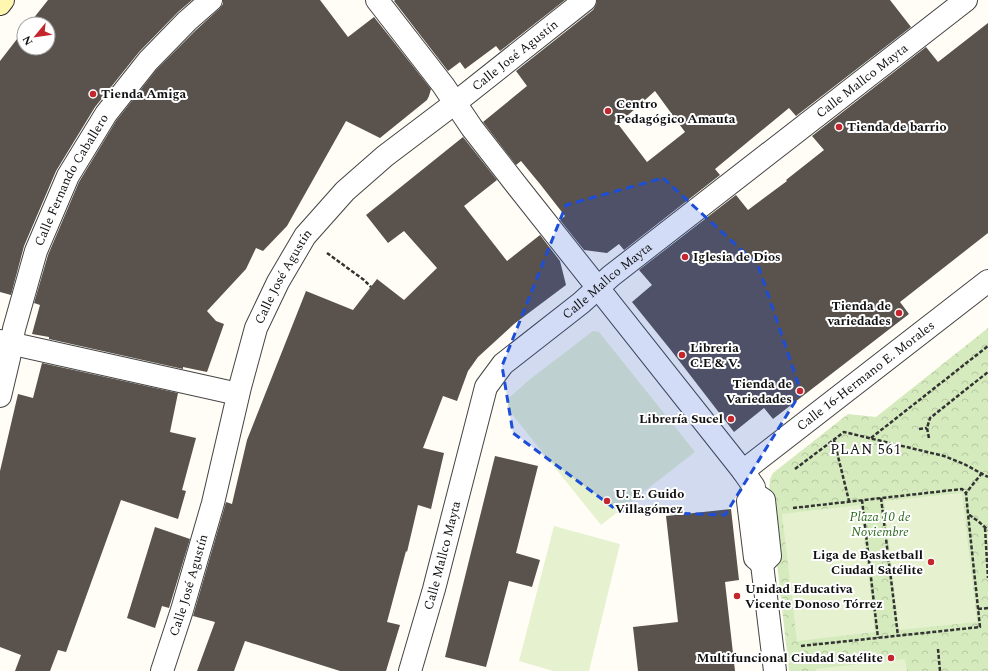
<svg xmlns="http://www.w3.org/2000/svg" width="988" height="671" font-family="Spectral,serif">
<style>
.park{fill:url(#park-crowns)}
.pitch{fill:#e6f2cf}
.building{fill:#5a524d;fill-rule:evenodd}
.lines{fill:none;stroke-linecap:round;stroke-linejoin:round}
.pedestrian-casing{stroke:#444;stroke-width:24}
.minor-casing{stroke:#444;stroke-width:24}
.secondary-casing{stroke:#333;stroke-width:24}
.path{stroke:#333;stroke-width:2.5;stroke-dasharray:4 2;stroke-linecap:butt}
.pedestrian{stroke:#fff;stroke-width:22}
.minor{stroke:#fff;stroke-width:22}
.secondary{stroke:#fff6b0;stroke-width:22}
.marked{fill:#1d4ed8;fill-opacity:0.2;stroke:#1d4ed8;stroke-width:3;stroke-dasharray:8 5;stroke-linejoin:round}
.poi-dot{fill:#c4262e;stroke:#fff;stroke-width:1.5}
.labels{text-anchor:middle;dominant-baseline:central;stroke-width:4;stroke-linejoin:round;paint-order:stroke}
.street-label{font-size:13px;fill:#111;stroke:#fff}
.poi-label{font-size:13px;font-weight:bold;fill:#111;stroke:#fff;text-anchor:start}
.park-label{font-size:13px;font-style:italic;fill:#2f6b1f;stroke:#fff}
.neighbourhood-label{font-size:14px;letter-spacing:1px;fill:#111;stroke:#fff}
</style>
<defs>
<pattern id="park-crowns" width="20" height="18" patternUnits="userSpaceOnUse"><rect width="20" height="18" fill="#d5ebbd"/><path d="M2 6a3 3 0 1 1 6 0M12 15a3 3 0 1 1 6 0" fill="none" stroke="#b6c8a1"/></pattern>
</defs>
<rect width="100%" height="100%" fill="#fffdf5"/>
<polygon class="park" points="988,328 988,671 789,671 769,492 770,479 773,473 848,414 876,417"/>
<g class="pitch">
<polygon points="593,331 599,332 695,452 601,525 507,408 509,398 529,380"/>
<polygon points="962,493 977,622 899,630 884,501"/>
<polygon points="860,505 875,632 797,641 782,514"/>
<polygon points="554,526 620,544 589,671 553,671 519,661"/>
<polygon points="905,659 907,671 816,671 816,669"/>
</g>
<g class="building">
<polygon points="48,0 192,0 178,12 139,52 95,107 56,171 24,246 11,295 0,292 0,61 24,30 24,48 48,48 48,24 29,24"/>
<polygon points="223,0 320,0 348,37 374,17 431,89 429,96 427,100 380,138 346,121 287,226 263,251 256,248 246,269 207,311 216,321 224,324 207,372 183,367 183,369 49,339 49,337 32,334 40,305 34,303 48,255 79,182 116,121 157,69 196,30 219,9 223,4"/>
<polygon points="395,0 565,0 500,51 496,46 465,69 460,62 448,71 394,1"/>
<path d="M597,0H890L911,27L796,116L789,108L715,169L720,175L624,250L619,244L607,253L584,250L560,220L565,216L540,184L521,161L516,165L483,122L527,86L516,71L593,10L596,5ZM655,91L685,132L647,162L618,124Z"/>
<polygon points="988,23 988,233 900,302 909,314 773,419 764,408 734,432 670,349 632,302 652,285 639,270 736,195 748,210 787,181 786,180 824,150 812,136 926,47 938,62"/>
<polygon points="463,137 497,180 464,206 507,261 540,235 560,261 566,285 514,324 478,357 468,371 457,401 443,396 423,448 444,453 431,509 418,505 407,552 406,551 387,622 400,625 386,671 340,671 245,641 234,671 197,671 215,622 193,616 226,502 232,504 247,440 306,291 353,310 377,279 404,300 437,268 404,231 388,243 366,215"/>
<polygon points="42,363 178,393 170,432 196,438 182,490 186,491 178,519 121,500 66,652 58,650 50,671 15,671 21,655 0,647 0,471 18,394 33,398"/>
<polygon points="495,456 538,466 516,553 540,560 532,587 509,581 486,667 445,657"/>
<polygon points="731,509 739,580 725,582 735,671 638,671 633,627 678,622 666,516"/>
<polygon points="155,527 190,539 169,608 162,606 155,628 127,618"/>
</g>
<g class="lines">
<defs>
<g id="pedestrian">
<polyline points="743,471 754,487 754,493 764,500 770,556 762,564 775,671"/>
<polyline points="754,493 748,501 755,558 762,564"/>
</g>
<g id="minor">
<path id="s1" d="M377,0L443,85L472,128L518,187L743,471L988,281"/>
<polyline points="0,341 238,394"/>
<path id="s2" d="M0,396L9,358L14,329L36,251L68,176L106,114L148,61L187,21L211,0"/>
<path id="s3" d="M162,671L182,610L213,503L240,387L256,328L278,282L305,236L345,191L385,156L455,103L585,0"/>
<path id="s4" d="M410,671L434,589L486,387L503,364L581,303L611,276L966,0"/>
</g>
<polyline id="secondary" points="0,4 3,0"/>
</defs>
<use href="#pedestrian" class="pedestrian-casing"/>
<use href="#minor" class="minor-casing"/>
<use href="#secondary" class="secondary-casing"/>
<g class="path">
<polyline points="327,253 364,280 371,287"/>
<polyline points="919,429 927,428"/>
<polyline points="871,438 988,346"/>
<polyline points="929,438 927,428 930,418 988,372"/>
<polyline points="834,440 849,501"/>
<polyline points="795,469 844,432 944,456 964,464 988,477"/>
<polyline points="982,473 966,493 968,514 978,521 988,530"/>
<polyline points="881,498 898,636"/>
<polyline points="862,500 878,638"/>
<polyline points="793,508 962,489 966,493"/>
<polyline points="985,528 988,578"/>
<polyline points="978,609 988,608"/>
<polyline points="801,646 980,627 968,514"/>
<polyline points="938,649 940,671"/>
</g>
<use href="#pedestrian" class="pedestrian"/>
<use href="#minor" class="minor"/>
<use href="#secondary" class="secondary"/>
</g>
<path class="marked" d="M663,178L758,265L801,392L725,515L618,511L513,433L502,366L566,205Z"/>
<g class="poi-dot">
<circle cx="93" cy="94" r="4"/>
<circle cx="608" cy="111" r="4"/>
<circle cx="839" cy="127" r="4"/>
<circle cx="685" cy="257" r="4"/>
<circle cx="899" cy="313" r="4"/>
<circle cx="682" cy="355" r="4"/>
<circle cx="800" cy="391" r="4"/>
<circle cx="731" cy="419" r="4"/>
<circle cx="607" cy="501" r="4"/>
<circle cx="931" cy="562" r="4"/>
<circle cx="737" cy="596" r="4"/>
<circle cx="891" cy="658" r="4"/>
</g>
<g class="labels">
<g class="street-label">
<text stroke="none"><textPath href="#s3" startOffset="738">Calle José Agustín</textPath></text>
<text stroke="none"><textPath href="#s4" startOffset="780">Calle Mallco Mayta</textPath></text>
<text stroke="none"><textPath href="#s2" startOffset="229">Calle Fernando Caballero</textPath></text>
<text stroke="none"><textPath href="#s3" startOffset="414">Calle José Agustín</textPath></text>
<text stroke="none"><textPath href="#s4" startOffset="456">Calle Mallco Mayta</textPath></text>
<text stroke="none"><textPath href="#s1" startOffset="752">Calle 16-Hermano E. Morales</textPath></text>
<text stroke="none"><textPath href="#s4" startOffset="120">Calle Mallco Mayta</textPath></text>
<text stroke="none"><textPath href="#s3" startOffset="90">Calle José Agustín</textPath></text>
</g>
<g class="poi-label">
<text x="101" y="94">Tienda Amiga</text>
<text x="616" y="104">Centro<tspan x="616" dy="15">Pedagógico Amauta</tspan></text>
<text x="847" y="127">Tienda de barrio</text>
<text x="693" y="257">Iglesia de Dios</text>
<text x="891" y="306" text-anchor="end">Tienda de<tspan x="891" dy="15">variedades</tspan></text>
<text x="690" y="348">Libreria<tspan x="690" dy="15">C.E &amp; V.</tspan></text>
<text x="792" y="384" text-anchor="end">Tienda de<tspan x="792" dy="15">Variedades</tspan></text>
<text x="723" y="419" text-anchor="end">Librería Sucel</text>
<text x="615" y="494">U. E. Guido<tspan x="615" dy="15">Villagómez</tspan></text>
<text x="923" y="555" text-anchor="end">Liga de Basketball<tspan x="923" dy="15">Ciudad Satélite</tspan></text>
<text x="745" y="589">Unidad Educativa<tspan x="745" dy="15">Vicente Donoso Tórrez</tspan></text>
<text x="883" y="658" text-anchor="end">Multifuncional Ciudad Satélite</text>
</g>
<g class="park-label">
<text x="880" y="517">Plaza 10 de<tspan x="880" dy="15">Noviembre</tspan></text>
</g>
<g class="neighbourhood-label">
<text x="866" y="449">PLAN 561</text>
</g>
</g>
<g transform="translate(36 36) rotate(241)"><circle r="19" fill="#ffffff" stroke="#a0a0a0"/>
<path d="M0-3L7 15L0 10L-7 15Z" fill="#c4262e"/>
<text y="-6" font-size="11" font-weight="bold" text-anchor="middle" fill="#111111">N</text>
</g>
</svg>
